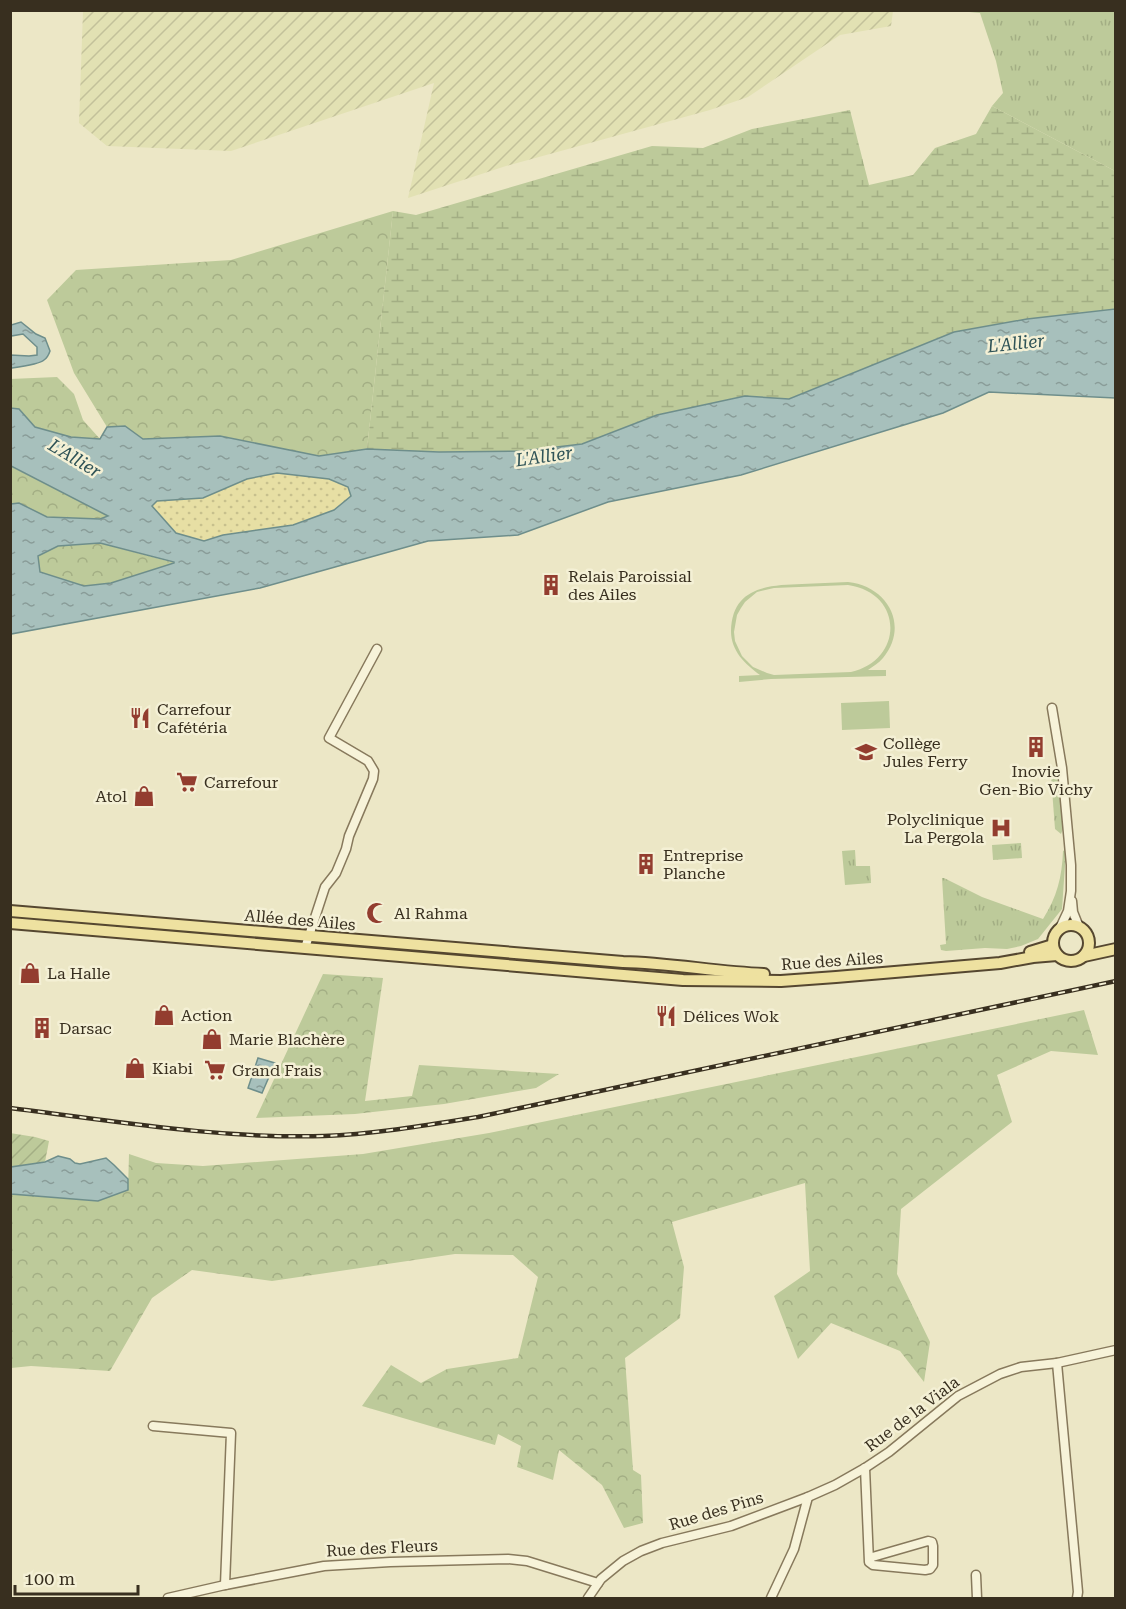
<svg xmlns="http://www.w3.org/2000/svg" width="1126" height="1609" font-family="'Roboto Serif',serif">
<style>
.farmland{fill:url(#farmland-furrows)}
.grass{fill:url(#grass-tufts)}
.forest{fill:url(#forest-crowns)}
.wetland{fill:url(#wetland-marsh)}
.sand{fill:url(#sand-dots)}
.park{fill:#bdca9a;fill-rule:evenodd}
.garden{fill:url(#garden-furrows)}
.water{fill:url(#water-ripples);stroke:#6e8e8b;stroke-width:1.5;fill-rule:evenodd}
.lines{fill:none;stroke-linecap:round;stroke-linejoin:round}
.minor-casing{stroke:#87795c;stroke-width:11}
.major-casing{stroke:#554730;stroke-width:14}
.minor{stroke:#f7f3d9;stroke-width:8}
.major{stroke:#eee1a0;stroke-width:10}
.rail-casing{stroke:#382f1f;stroke-width:4.5}
.rail{stroke:#f4f0d5;stroke-width:2;stroke-dasharray:7;stroke-linecap:butt}
.labels{text-anchor:middle;dominant-baseline:central;stroke-width:5;stroke-linejoin:round;paint-order:stroke}
.poi-label{font-size:16px;fill:#382f1f;stroke:#f4f0d5;text-anchor:start}
.street-label{font-size:16px;fill:#382f1f;stroke:#f4f0d5}
.water-label{font-size:18px;font-style:italic;fill:#2f5357;stroke:#f4f0d5}
</style>
<defs>
<pattern id="farmland-furrows" width="10" height="10" patternUnits="userSpaceOnUse" patternTransform="scale(1.5)"><rect width="10" height="10" fill="#e2e1b3"/><path d="M-1 1l2-2M0 10L10 0M9 11l2-2" fill="none" stroke="#c3c19a"/></pattern>
<pattern id="grass-tufts" width="24" height="20" patternUnits="userSpaceOnUse" patternTransform="scale(1.5)"><rect width="24" height="20" fill="#bdca9a"/><path d="M3 7l-1-3M5 7V3M7 7l1-3M15 17l-1-3M17 17v-4M19 17l1-3" fill="none" stroke="#a3ae84"/></pattern>
<pattern id="forest-crowns" width="20" height="18" patternUnits="userSpaceOnUse" patternTransform="scale(1.5)"><rect width="20" height="18" fill="#bdca9a"/><path d="M2 6a3 3 0 1 1 6 0M12 15a3 3 0 1 1 6 0" fill="none" stroke="#a3ae84"/></pattern>
<pattern id="wetland-marsh" width="20" height="14" patternUnits="userSpaceOnUse" patternTransform="scale(1.5)"><rect width="20" height="14" fill="#bdca9a"/><path d="M1 5h8M5 5V1M11 12h8M15 12V8" fill="none" stroke="#a3ae84"/></pattern>
<pattern id="sand-dots" width="8" height="8" patternUnits="userSpaceOnUse" patternTransform="scale(1.5)"><rect width="8" height="8" fill="#e7dfa4"/><path d="M2 2h.1M6 6h.1" fill="none" stroke="#c7c08d" stroke-width="1.8" stroke-linecap="round"/></pattern>
<pattern id="garden-furrows" width="10" height="10" patternUnits="userSpaceOnUse" patternTransform="scale(1.5)"><rect width="10" height="10" fill="#bdca9a"/><path d="M-1 1l2-2M0 10L10 0M9 11l2-2" fill="none" stroke="#a3ae84"/></pattern>
<pattern id="water-ripples" width="26" height="14" patternUnits="userSpaceOnUse" patternTransform="scale(1.5)"><rect width="26" height="14" fill="#a7c0bc"/><path d="M2 4q2-2 4 0t4 0M15 11q2-2 4 0t4 0" fill="none" stroke="#899c98"/></pattern>
</defs>
<rect width="100%" height="100%" fill="#ece7c6"/>
<polygon class="farmland" points="83,11 83,10 893,11 891,26 840,35 748,97 710,110 506,166 408,198 434,83 231,151 107,146 79,123"/>
<g class="grass">
<polygon points="958,11 1115,11 1115,171 992,106 1003,93 996,61 980,13"/>
<polygon points="1053,774 1057,774 1063,829 1061,834 1055,829 1051,776"/>
<polygon points="1021,843 1022,858 993,860 992,845"/>
<polygon points="855,850 856,866 870,866 871,883 845,885 842,851"/>
<path d="M1065,850L1066,851L1062,909L1038,939L1021,946L1007,949L985,948L946,951L941,950L940,945L946,944L942,878H944L982,897L1043,919C1057,897 1062,877 1063,851Z"/>
</g>
<g class="forest">
<polygon points="393,211 367,449 319,456 220,436 142,439 125,426 107,427 74,373 47,300 76,270 231,260"/>
<polygon points="57,377 74,394 83,420 100,439 71,437 35,427 19,409 11,408 10,379"/>
<polygon points="10,466 109,516 100,519 47,517 19,503 11,504"/>
<polygon points="100,543 175,563 111,583 84,586 40,572 38,556 58,546"/>
<polygon points="323,974 383,978 365,1101 412,1096 419,1065 559,1074 536,1088 444,1104 355,1114 256,1118"/>
<polygon points="1084,1010 1098,1055 1051,1051 997,1075 1012,1122 901,1209 897,1274 930,1342 924,1382 900,1351 831,1323 798,1359 774,1296 810,1271 805,1183 672,1222 684,1267 680,1318 625,1358 633,1470 641,1475 643,1523 624,1528 602,1485 559,1450 553,1480 517,1467 521,1446 498,1434 495,1445 362,1406 391,1365 421,1383 447,1369 518,1358 538,1277 513,1255 455,1254 272,1281 192,1270 152,1298 110,1371 31,1366 11,1368 11,1194 98,1201 128,1190 129,1154 156,1163 203,1166 363,1154 489,1133"/>
</g>
<polygon class="wetland" points="992,106 1115,171 1115,309 1027,319 954,332 789,399 745,396 657,415 582,444 523,451 439,452 367,449 393,211 416,215 652,146 703,148 752,129 850,110 869,185 913,175 935,148 976,134"/>
<polygon class="sand" points="277,473 329,479 348,487 351,496 334,510 293,525 223,535 204,541 176,533 152,505 157,501 203,498 247,479"/>
<g class="park">
<path d="M848,582C887,586 910,625 883,658C879,663 873,666 868,670H886V676L771,679L739,682V676L760,675C745,664 731,651 731,631C732,587 768,585 802,584C817,583 833,583 848,582ZM848,585C904,593 904,660 851,672L774,675L767,673L753,667L742,656L735,641L734,632L737,615L741,608L745,602L757,592L774,588Z"/>
<polygon points="889,701 890,728 842,730 841,703"/>
</g>
<polygon class="garden" points="10,1133 35,1137 49,1141 45,1162 11,1167"/>
<g class="water">
<path d="M1115,309V398L989,392L943,413L741,475L608,502L518,535L428,541L260,588L11,634V504L19,503L47,517L100,519L108,516L11,466V408L19,409L35,427L71,437L100,439L107,427L125,426L143,439L220,436L319,456L367,449L439,452L523,451L582,444L657,415L745,396L789,399L954,332L1027,319ZM277,473L329,479L348,487L351,496L334,510L293,525L223,535L204,541L176,533L152,506L157,501L203,498L247,479ZM100,543L174,562V563L111,583L84,586L40,572L38,556L58,546Z"/>
<path d="M21,322L36,334L45,338L50,351C49,354 47,358 44,360C40,364 19,367 12,368L11,367V355L29,356L37,355V347L23,334L11,336V325Z"/>
<polygon points="258,1058 275,1063 262,1093 248,1088"/>
<polygon points="58,1156 70,1159 75,1163 80,1164 106,1158 114,1165 128,1179 128,1190 98,1201 11,1194 11,1167 45,1162"/>
</g>
<g class="lines">
<defs>
<g id="minor">
<polyline points="1052,708 1062,768 1071,865 1071,891 1068,911 1060,928"/>
<polyline points="1072,901 1073,912 1079,927"/>
<polyline points="305,948 325,887 336,873 346,849 349,836 373,779 374,771 368,761 329,738 377,649"/>
<polyline points="1057,1363 1078,1592 1077,1598"/>
<polyline points="153,1426 231,1433 225,1585"/>
<polyline points="865,1468 869,1562 873,1565 925,1570 930,1569 933,1565 933,1546 932,1542 928,1541 869,1558"/>
<polyline points="976,1575 977,1598"/>
<polyline points="168,1598 225,1585 324,1566 390,1562 508,1559 527,1561 598,1583"/>
<polyline points="588,1598 601,1579 623,1561 641,1551 662,1543 731,1526 808,1497 835,1485 865,1468 889,1452 958,1396 1000,1374 1021,1367 1057,1363 1116,1350"/>
<polyline points="771,1598 794,1549 808,1497"/>
</g>
<g id="major">
<path d="M10,911L623,962C670,963 716,972 764,974"/>
<polyline points="10,923 683,980 781,981 836,977 1000,963 1033,957 1057,955"/>
<circle cx="1071" cy="943" r="18"/>
<polyline points="1030,952 1053,945"/>
<polyline points="1084,956 1116,949"/>
</g>
</defs>
<use href="#minor" class="minor-casing"/>
<use href="#major" class="major-casing"/>
<use href="#minor" class="minor"/>
<use href="#major" class="major"/>
<defs>
<path id="rail" d="M10,1108C115,1121 219,1139 324,1136C376,1134 427,1125 478,1117L1116,981"/>
</defs>
<use href="#rail" class="rail-casing"/>
<use href="#rail" class="rail"/>
</g>
<defs>
<symbol id="building-bare" viewBox="-9 -9 18 18"><path d="M-4-6H4V6H1V3H-1V6H-4ZM-2.5-4.3h1.7v1.8h-1.7ZM.8-4.3h1.7v1.8H.8ZM-2.5-1h1.7V.8h-1.7ZM.8-1h1.7V.8H.8Z" fill="#933d2f" stroke="#f4f0d5" stroke-width="2.5" paint-order="stroke"/></symbol>
<symbol id="restaurant-bare" viewBox="-9 -9 18 18"><path d="M-5-6h1v4h1v-4h1v4h1v-4h1v5L-1.5 .5V6h-2V.5L-5-1ZM5-6V6H3V1.5H1.5Q1.5-4 5-6Z" fill="#933d2f" stroke="#f4f0d5" stroke-width="2.5" paint-order="stroke"/></symbol>
<symbol id="school-bare" viewBox="-9 -9 18 18"><path d="M0-5L7-2L0 1L-7-2ZM-4 1L0 2.5L4 1V4Q0 6-4 4Z" fill="#933d2f" stroke="#f4f0d5" stroke-width="2.5" paint-order="stroke"/></symbol>
<symbol id="supermarket-bare" viewBox="-9 -9 18 18"><path d="M-6-5.5h2.5l.6 2H6L4.5 2H-2.5L-4.4-4H-6ZM-1.5 3.2a1.3 1.3 0 1 0 .1 0ZM3 3.2a1.3 1.3 0 1 0 .1 0Z" fill="#933d2f" stroke="#f4f0d5" stroke-width="2.5" paint-order="stroke"/></symbol>
<symbol id="shop-bare" viewBox="-9 -9 18 18"><path d="M-5-2.5h2.3a2.7 3.5 0 0 1 5.4 0H5L5.5 6h-11ZM-1.5-2.5h3a1.5 2.3 0 0 0-3 0Z" fill="#933d2f" stroke="#f4f0d5" stroke-width="2.5" paint-order="stroke"/></symbol>
<symbol id="hospital-bare" viewBox="-9 -9 18 18"><path d="M-5-5h3v3.5h4V-5h3V5h-3V1.5h-4V5h-3Z" fill="#933d2f" stroke="#f4f0d5" stroke-width="2.5" paint-order="stroke"/></symbol>
<symbol id="mosque-bare" viewBox="-9 -9 18 18"><path d="M3.5-4.9A6 6 0 1 0 3.5 4.9A5 5 0 1 1 3.5-4.9Z" fill="#933d2f" stroke="#f4f0d5" stroke-width="2.5" paint-order="stroke"/></symbol>
</defs>
<g fill-rule="evenodd">
<use href="#building-bare" x="536" y="570" width="30" height="30"/>
<use href="#restaurant-bare" x="125" y="703" width="30" height="30"/>
<use href="#building-bare" x="1021" y="732" width="30" height="30"/>
<use href="#school-bare" x="851" y="737" width="30" height="30"/>
<use href="#supermarket-bare" x="172" y="767" width="30" height="30"/>
<use href="#shop-bare" x="129" y="781" width="30" height="30"/>
<use href="#hospital-bare" x="986" y="813" width="30" height="30"/>
<use href="#building-bare" x="631" y="849" width="30" height="30"/>
<use href="#mosque-bare" x="362" y="898" width="30" height="30"/>
<use href="#shop-bare" x="15" y="958" width="30" height="30"/>
<use href="#shop-bare" x="149" y="1000" width="30" height="30"/>
<use href="#restaurant-bare" x="651" y="1001" width="30" height="30"/>
<use href="#building-bare" x="27" y="1013" width="30" height="30"/>
<use href="#shop-bare" x="197" y="1024" width="30" height="30"/>
<use href="#shop-bare" x="120" y="1053" width="30" height="30"/>
<use href="#supermarket-bare" x="200" y="1055" width="30" height="30"/>
</g>
<g class="labels">
<g class="poi-label">
<text x="568" y="576">Relais Paroissial<tspan x="568" dy="18">des Ailes</tspan></text>
<text x="157" y="709">Carrefour<tspan x="157" dy="18">Cafétéria</tspan></text>
<text x="883" y="743">Collège<tspan x="883" dy="18">Jules Ferry</tspan></text>
<text x="1036" y="771" text-anchor="middle">Inovie<tspan x="1036" dy="18">Gen-Bio Vichy</tspan></text>
<text x="204" y="782">Carrefour</text>
<text x="127" y="796" text-anchor="end">Atol</text>
<text x="984" y="819" text-anchor="end">Polyclinique<tspan x="984" dy="18">La Pergola</tspan></text>
<text x="663" y="855">Entreprise<tspan x="663" dy="18">Planche</tspan></text>
<text x="394" y="913">Al Rahma</text>
<text x="47" y="973">La Halle</text>
<text x="181" y="1015">Action</text>
<text x="683" y="1016">Délices Wok</text>
<text x="59" y="1028">Darsac</text>
<text x="229" y="1039">Marie Blachère</text>
<text x="152" y="1068">Kiabi</text>
<text x="232" y="1070">Grand Frais</text>
</g>
<g class="street-label">
<text transform="translate(300 920) rotate(5)">Allée des Ailes</text>
<text transform="translate(832 961) rotate(-4)">Rue des Ailes</text>
<text transform="translate(912 1414) rotate(-37)">Rue de la Viala</text>
<text transform="translate(716 1511) rotate(-17)">Rue des Pins</text>
<text transform="translate(382 1548) rotate(-3)">Rue des Fleurs</text>
</g>
<g class="water-label">
<text transform="translate(1016 343) rotate(-6)">L'Allier</text>
<text transform="translate(544 456) rotate(-8)">L'Allier</text>
<text transform="translate(75 458) rotate(31)">L'Allier</text>
</g>
</g>
<rect width="1126" height="1609" fill="none" stroke="#382f1f" stroke-width="24"/>
<path d="M15 1585v9h123v-9" fill="none" stroke="#382f1f" stroke-width="3"/>
<text x="24" y="1585" font-size="18" fill="#382f1f" stroke="#f4f0d5" stroke-width="4.5" paint-order="stroke">100 m</text>
</svg>
